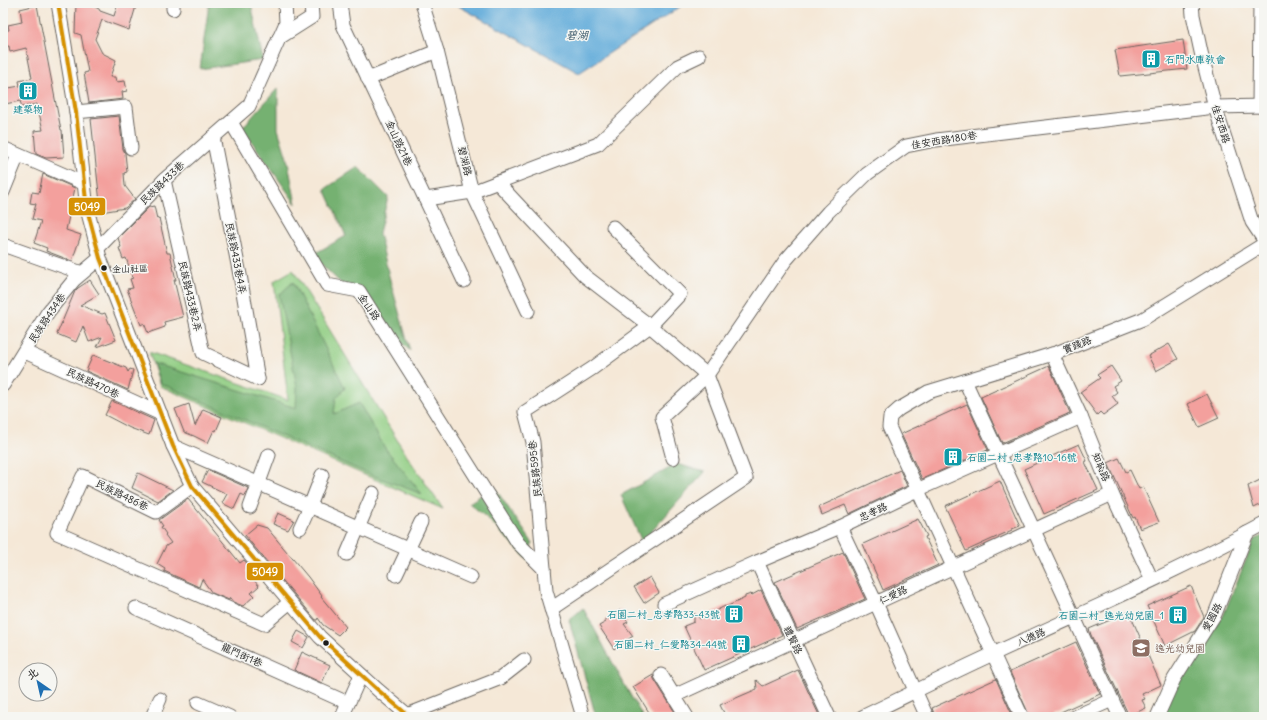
<svg xmlns="http://www.w3.org/2000/svg" width="1267" height="720" font-family="Delius,'LXGW WenKai TC',sans-serif">
<style>
.green{fill:#91ce83;stroke:#567550}
.forest{fill:#74b171;stroke:#486646}
.water{fill:#62acda;stroke:#3f647b}
.building{fill:#f3a09d}
.lines{fill:none;stroke-linecap:round;stroke-linejoin:round}
.minor-casing{stroke:#68635d;stroke-width:15}
.minor{stroke:#fff;stroke-width:13}
.bus-1-casing{stroke:#f6f6f2;stroke-width:7}
.bus-1{stroke:#d69104;stroke-width:4}
.bus-dot{fill:#1c1c1c;stroke:#f6f6f2;stroke-width:1.5}
.labels{text-anchor:middle;dominant-baseline:central;stroke-width:3;stroke-linejoin:round;paint-order:stroke}
.bus-label{font-size:9px;fill:#1c1c1c;stroke:#f6f6f2;text-anchor:start}
.culture-label{font-size:10px;fill:#0d838f;stroke:#f6f6f2;text-anchor:end}
.street-label{font-size:10px;fill:#1c1c1c;stroke:#f6f6f2}
.education-label{font-size:10px;fill:#785e54;stroke:#f6f6f2;text-anchor:start}
.water-label{font-size:11px;font-style:italic;fill:#385668;stroke:#f6f6f2}
.line-badge{stroke:#f6f6f2;stroke-width:1.5}
.badge-label{font-size:11px;text-anchor:middle;font-weight:bold;fill:#fff}
</style>
<rect width="100%" height="100%" fill="#f6f6f2"/>
<filter id="ink" filterUnits="userSpaceOnUse"><feTurbulence type="fractalNoise" baseFrequency=".025" numOctaves="2"/><feDisplacementMap in="SourceGraphic" scale="8" xChannelSelector="R" yChannelSelector="G"/><feConvolveMatrix kernelMatrix="1 2 1 2 8 2 1 2 1" color-interpolation-filters="sRGB"/></filter>
<filter id="wash" filterUnits="userSpaceOnUse"><feTurbulence type="fractalNoise" baseFrequency=".012" numOctaves="4" result="noise"/><feDisplacementMap in="SourceGraphic" scale="16" xChannelSelector="R" yChannelSelector="G"/><feGaussianBlur stdDeviation="0.9" result="paint"/><feColorMatrix in="noise" values="0 0 0 0 0 0 0 0 0 0 0 0 0 0 0 0 0 1.4 0 .05"/><feComposite in="paint" operator="in"/></filter>
<g filter="url(#wash)">
<rect width="100%" height="100%" fill="#f5e8d7"/>
<polygon class="green" points="293,270 407,456 443,509 160,386 149,352 288,400 274,281"/>
<g class="forest">
<polygon points="209,3 251,3 263,60 200,69"/>
<polygon points="278,88 278,129 287,158 296,204 242,128"/>
<polygon points="358,167 388,197 379,233 389,276 410,351 312,255 346,236 325,189"/>
<polygon points="293,282 345,388 336,398 334,414 359,403 385,448 422,494 371,475 160,383 153,363 296,408 297,387 279,295"/>
<polygon points="677,464 705,472 642,542 621,495"/>
<polygon points="494,487 532,542 529,561 487,518 469,503"/>
<polygon points="1264,535 1264,717 1151,717 1223,616 1254,540"/>
<polygon points="583,608 628,691 643,717 596,717 569,620"/>
</g>
<polygon class="water" points="453,3 686,3 579,73"/>
<g id="blocks">
<g class="building">
<polygon points="76,3 95,3 93,6 99,9 100,11 114,16 118,3 126,3 136,6 129,30 102,20 95,39 102,53 116,60 110,77 115,77 116,82 125,81 127,91 122,92 123,99 89,103 84,73 88,72 81,35 75,33"/>
<polygon points="37,5 61,130 62,130 64,157 46,158 36,154 34,131 43,130 37,104 22,107 20,101 5,104 3,89 20,86 19,81 32,78 26,48 10,52 9,46 3,47 3,31 9,30 8,25 22,22 20,9"/>
<polygon points="1183,40 1187,69 1120,76 1115,50"/>
<polygon points="119,116 123,149 125,153 127,172 124,173 125,186 135,199 125,208 101,212 91,119"/>
<polygon points="43,174 75,188 66,230 81,235 72,261 46,251 47,248 34,243 41,221 32,219 36,204 30,203 32,192 39,193"/>
<polygon points="154,206 157,219 159,218 167,253 170,253 176,280 174,280 183,317 164,322 165,327 148,333 144,323 141,325 127,289 133,288 130,279 133,278 126,258 123,259 119,248 121,247 118,238 149,207"/>
<polygon points="90,280 99,294 80,305 102,314 105,313 116,340 97,347 102,337 89,342 83,326 76,342 57,334 75,291 78,288"/>
<polygon points="1169,344 1178,359 1156,371 1148,356"/>
<polygon points="93,355 126,368 128,372 130,369 133,370 128,390 86,371"/>
<polygon points="1049,366 1070,413 1002,443 981,397"/>
<polygon points="1111,366 1121,381 1113,386 1117,392 1112,396 1118,404 1103,415 1100,412 1097,415 1080,392 1100,378 1097,375"/>
<polygon points="1207,394 1219,418 1199,427 1188,404"/>
<polygon points="112,401 154,420 149,435 130,428 105,415"/>
<polygon points="189,404 195,426 203,409 222,417 216,431 214,430 208,443 194,436 184,432 175,409"/>
<polygon points="967,404 988,450 922,479 901,434"/>
<polygon points="1079,444 1087,461 1085,462 1098,490 1044,514 1024,469 1061,452"/>
<polygon points="1119,458 1126,472 1130,470 1139,489 1143,487 1159,522 1140,529 1135,517 1133,518 1108,463"/>
<polygon points="208,470 248,488 245,496 241,494 234,509 222,503 227,494 202,482"/>
<polygon points="900,470 907,486 849,514 845,505 822,515 819,507"/>
<polygon points="138,473 173,490 158,501 132,488"/>
<polygon points="1264,478 1264,503 1254,508 1248,486"/>
<polygon points="1000,481 1020,526 1012,529 1012,530 966,551 945,506"/>
<polygon points="188,499 240,563 244,560 250,567 246,571 259,586 251,593 254,596 243,606 233,602 230,598 229,600 212,593 202,579 199,587 164,571 165,569 157,564 166,546 171,543 165,535 166,534 161,527 163,526 159,520"/>
<polygon points="278,513 294,520 288,530 273,524"/>
<polygon points="918,519 927,536 925,537 938,565 883,590 863,544"/>
<polygon points="257,525 267,528 308,577 322,596 321,597 346,627 338,635 323,625 318,618 317,620 316,620 252,544 245,535"/>
<polygon points="843,552 865,599 797,629 775,582"/>
<polygon points="650,577 659,593 644,603 634,587"/>
<polygon points="1191,586 1204,617 1195,631 1165,646 1147,606"/>
<polygon points="761,590 782,635 704,670 684,626 694,622 694,613 700,619 725,606 726,607 745,598 745,596 751,594 752,595"/>
<polygon points="620,610 628,622 624,624 633,636 614,649 599,626 606,622 604,621"/>
<polygon points="1129,612 1161,685 1142,694 1145,699 1142,700 1146,708 1129,716 1091,635 1089,629"/>
<polygon points="298,631 309,637 303,648 292,642"/>
<polygon points="1076,642 1100,694 1050,717 1030,717 1010,672"/>
<polygon points="302,652 330,665 322,683 294,670"/>
<polygon points="798,670 820,717 726,717 720,705 757,689 756,680 763,686"/>
<polygon points="653,675 654,679 678,717 652,717 633,687"/>
<polygon points="996,679 1013,717 935,717 932,708"/>
</g>
</g>
</g>
<g filter="url(#ink)">
<use href="#blocks" fill-opacity="0" stroke="#68635d" stroke-width="1"/>
<g class="lines">
<defs>
<g id="minor">
<polyline points="58,3 76,112 87,209 100,258 173,446 192,486 320,637 378,690 410,717"/>
<polyline points="173,3 173,9"/>
<polyline points="340,3 343,25 464,281"/>
<polyline points="422,3 437,51 472,192 528,311"/>
<polyline points="1192,3 1193,15 1201,52 1215,107 1252,222 1264,240"/>
<polyline points="279,38 312,17 311,3"/>
<polyline points="368,79 437,51"/>
<polyline points="1259,106 1260,3"/>
<polyline points="76,112 126,107 131,148"/>
<polyline points="231,122 327,285 359,291 518,543 544,569"/>
<polyline points="213,137 240,275 258,379"/>
<polyline points="3,148 83,183"/>
<polyline points="164,180 203,353 258,379"/>
<polyline points="497,182 585,276 650,326 707,375 746,478 551,609"/>
<polyline points="3,192 18,155"/>
<polyline points="426,199 472,192 598,144 678,66 699,56"/>
<polyline points="3,245 82,273"/>
<polyline points="98,248 164,180 249,106 286,23 285,3"/>
<polyline points="25,352 161,414"/>
<polyline points="1052,354 1081,417 1112,494 1152,580"/>
<polyline points="965,381 1120,717"/>
<polyline points="3,385 48,312 74,280 100,258"/>
<polyline points="173,446 471,577"/>
<polyline points="673,458 662,417 707,375 785,261 828,212 867,174 906,146 936,140 1215,107 1264,106"/>
<polyline points="192,486 156,512 83,476 57,533 264,624 290,602"/>
<polyline points="250,507 269,455"/>
<polyline points="840,527 876,603 927,717"/>
<polyline points="300,528 310,506 322,475"/>
<polyline points="347,554 373,493"/>
<polyline points="757,562 829,717"/>
<polyline points="396,575 421,522"/>
<polyline points="664,604 757,562 840,527 917,490 1081,417"/>
<polyline points="136,608 348,703"/>
<polyline points="661,675 687,717"/>
<polyline points="674,696 1112,494"/>
<polyline points="198,703 230,717"/>
<polyline points="152,717 160,699"/>
<polyline points="342,717 361,675"/>
<polyline points="406,717 407,715 501,678 524,660"/>
<polyline points="583,717 546,591 533,442 525,412 593,368 650,326 680,294 613,227"/>
<path d="M862,717C906,696 949,674 993,654C1084,612 1176,572 1264,524"/>
<polyline points="1022,717 889,427 890,417 899,409 928,392 1056,353 1143,319 1264,244"/>
<polyline points="1074,717 1112,700"/>
<polyline points="1157,717 1174,679 1215,614 1247,533"/>
</g>
</defs>
<use href="#minor" class="minor-casing"/>
<use href="#minor" class="minor"/>
<defs>
<polyline id="bus-1" points="58,3 76,112 87,209 100,258 173,446 192,486 320,637 378,690 410,717"/>
</defs>
<use href="#bus-1" class="bus-1-casing"/>
<use href="#bus-1" class="bus-1"/>
</g>
</g>
<defs>
<symbol id="building-square" viewBox="-11 -11 22 22"><rect x="-9" y="-9" width="18" height="18" rx="4" fill="#0f9aa8" stroke="#f6f6f2"/><path d="M-4-6H4V6H1V3H-1V6H-4ZM-2.5-4.3h1.7v1.8h-1.7ZM.8-4.3h1.7v1.8H.8ZM-2.5-1h1.7V.8h-1.7ZM.8-1h1.7V.8H.8Z" fill="#fff"/></symbol>
<symbol id="school-square" viewBox="-11 -11 22 22"><rect x="-9" y="-9" width="18" height="18" rx="4" fill="#8d6e63" stroke="#f6f6f2"/><path d="M0-5L7-2L0 1L-7-2ZM-4 1L0 2.5L4 1V4Q0 6-4 4Z" fill="#fff"/></symbol>
</defs>
<g fill-rule="evenodd">
<use href="#building-square" x="1140" y="48" width="22" height="22"/>
<use href="#building-square" x="17" y="80" width="22" height="22"/>
<use href="#building-square" x="942" y="446" width="22" height="22"/>
<use href="#building-square" x="723" y="603" width="22" height="22"/>
<use href="#building-square" x="1167" y="604" width="22" height="22"/>
<use href="#building-square" x="730" y="633" width="22" height="22"/>
<use href="#school-square" x="1130" y="637" width="22" height="22"/>
</g>
<g class="bus-dot">
<circle cx="104" cy="268" r="3.5"/>
<circle cx="326" cy="643" r="3.5"/>
</g>
<g class="labels">
<g class="bus-label">
<text x="112" y="268">金山社區</text>
</g>
<g class="culture-label">
<text x="1165" y="59" text-anchor="start">石門水庫教會</text>
<text x="28" y="109" text-anchor="middle">建築物</text>
<text x="967" y="457" text-anchor="start">石園二村_忠孝路10-16號</text>
<text x="720" y="614">石園二村_忠孝路33-43號</text>
<text x="1164" y="615">石園二村_逸光幼兒園_1</text>
<text x="727" y="644">石園二村_仁愛路34-44號</text>
</g>
<g class="street-label">
<text transform="translate(1221 124) rotate(73)">佳安西路</text>
<text transform="translate(944 140) rotate(-9)">佳安西路180巷</text>
<text transform="translate(399 143) rotate(65)">金山路21巷</text>
<text transform="translate(465 161) rotate(76)">碧湖路</text>
<text transform="translate(162 183) rotate(-44)">民族路433巷</text>
<text transform="translate(236 258) rotate(79)">民族路433巷4弄</text>
<text transform="translate(190 296) rotate(77)">民族路433巷2弄</text>
<text transform="translate(369 307) rotate(56)">金山路</text>
<text transform="translate(47 318) rotate(-56)">民族路434巷</text>
<text transform="translate(1077 345) rotate(-22)">實踐路</text>
<text transform="translate(93 383) rotate(25)">民族路470巷</text>
<text transform="translate(1101 467) rotate(67)">知恥路</text>
<text transform="translate(535 469) rotate(-96)">民族路595巷</text>
<text transform="translate(122 495) rotate(26)">民族路486巷</text>
<text transform="translate(873 512) rotate(-25)">忠孝路</text>
<text transform="translate(893 595) rotate(-25)">仁愛路</text>
<text transform="translate(1212 617) rotate(-62)">愛國路</text>
<text transform="translate(1031 637) rotate(-24)">八德路</text>
<text transform="translate(793 640) rotate(65)">禮賢路</text>
<text transform="translate(242 655) rotate(24)">龍門街1巷</text>
</g>
<g class="education-label">
<text x="1155" y="648">逸光幼兒園</text>
</g>
<g class="water-label">
<text x="577" y="35">碧湖</text>
</g>
</g>
<g class="line-badge">
<rect x="68" y="197" width="38" height="19" rx="4" fill="#d69104"/>
<rect x="246" y="562" width="38" height="19" rx="4" fill="#d69104"/>
</g>
<g class="badge-label">
<text x="87" y="211">5049</text>
<text x="265" y="576">5049</text>
</g>
<rect width="1267" height="720" fill="none" stroke="#f6f6f2" stroke-width="16"/>
<g transform="translate(38 682) rotate(326)"><circle r="19" fill="#f6f6f2" stroke="#9f9f9c"/>
<path d="M0-3L7 15L0 10L-7 15Z" fill="#1f6fb2"/>
<text y="-6" font-size="11" font-weight="bold" text-anchor="middle" fill="#1c1c1c">北</text>
</g>
</svg>
